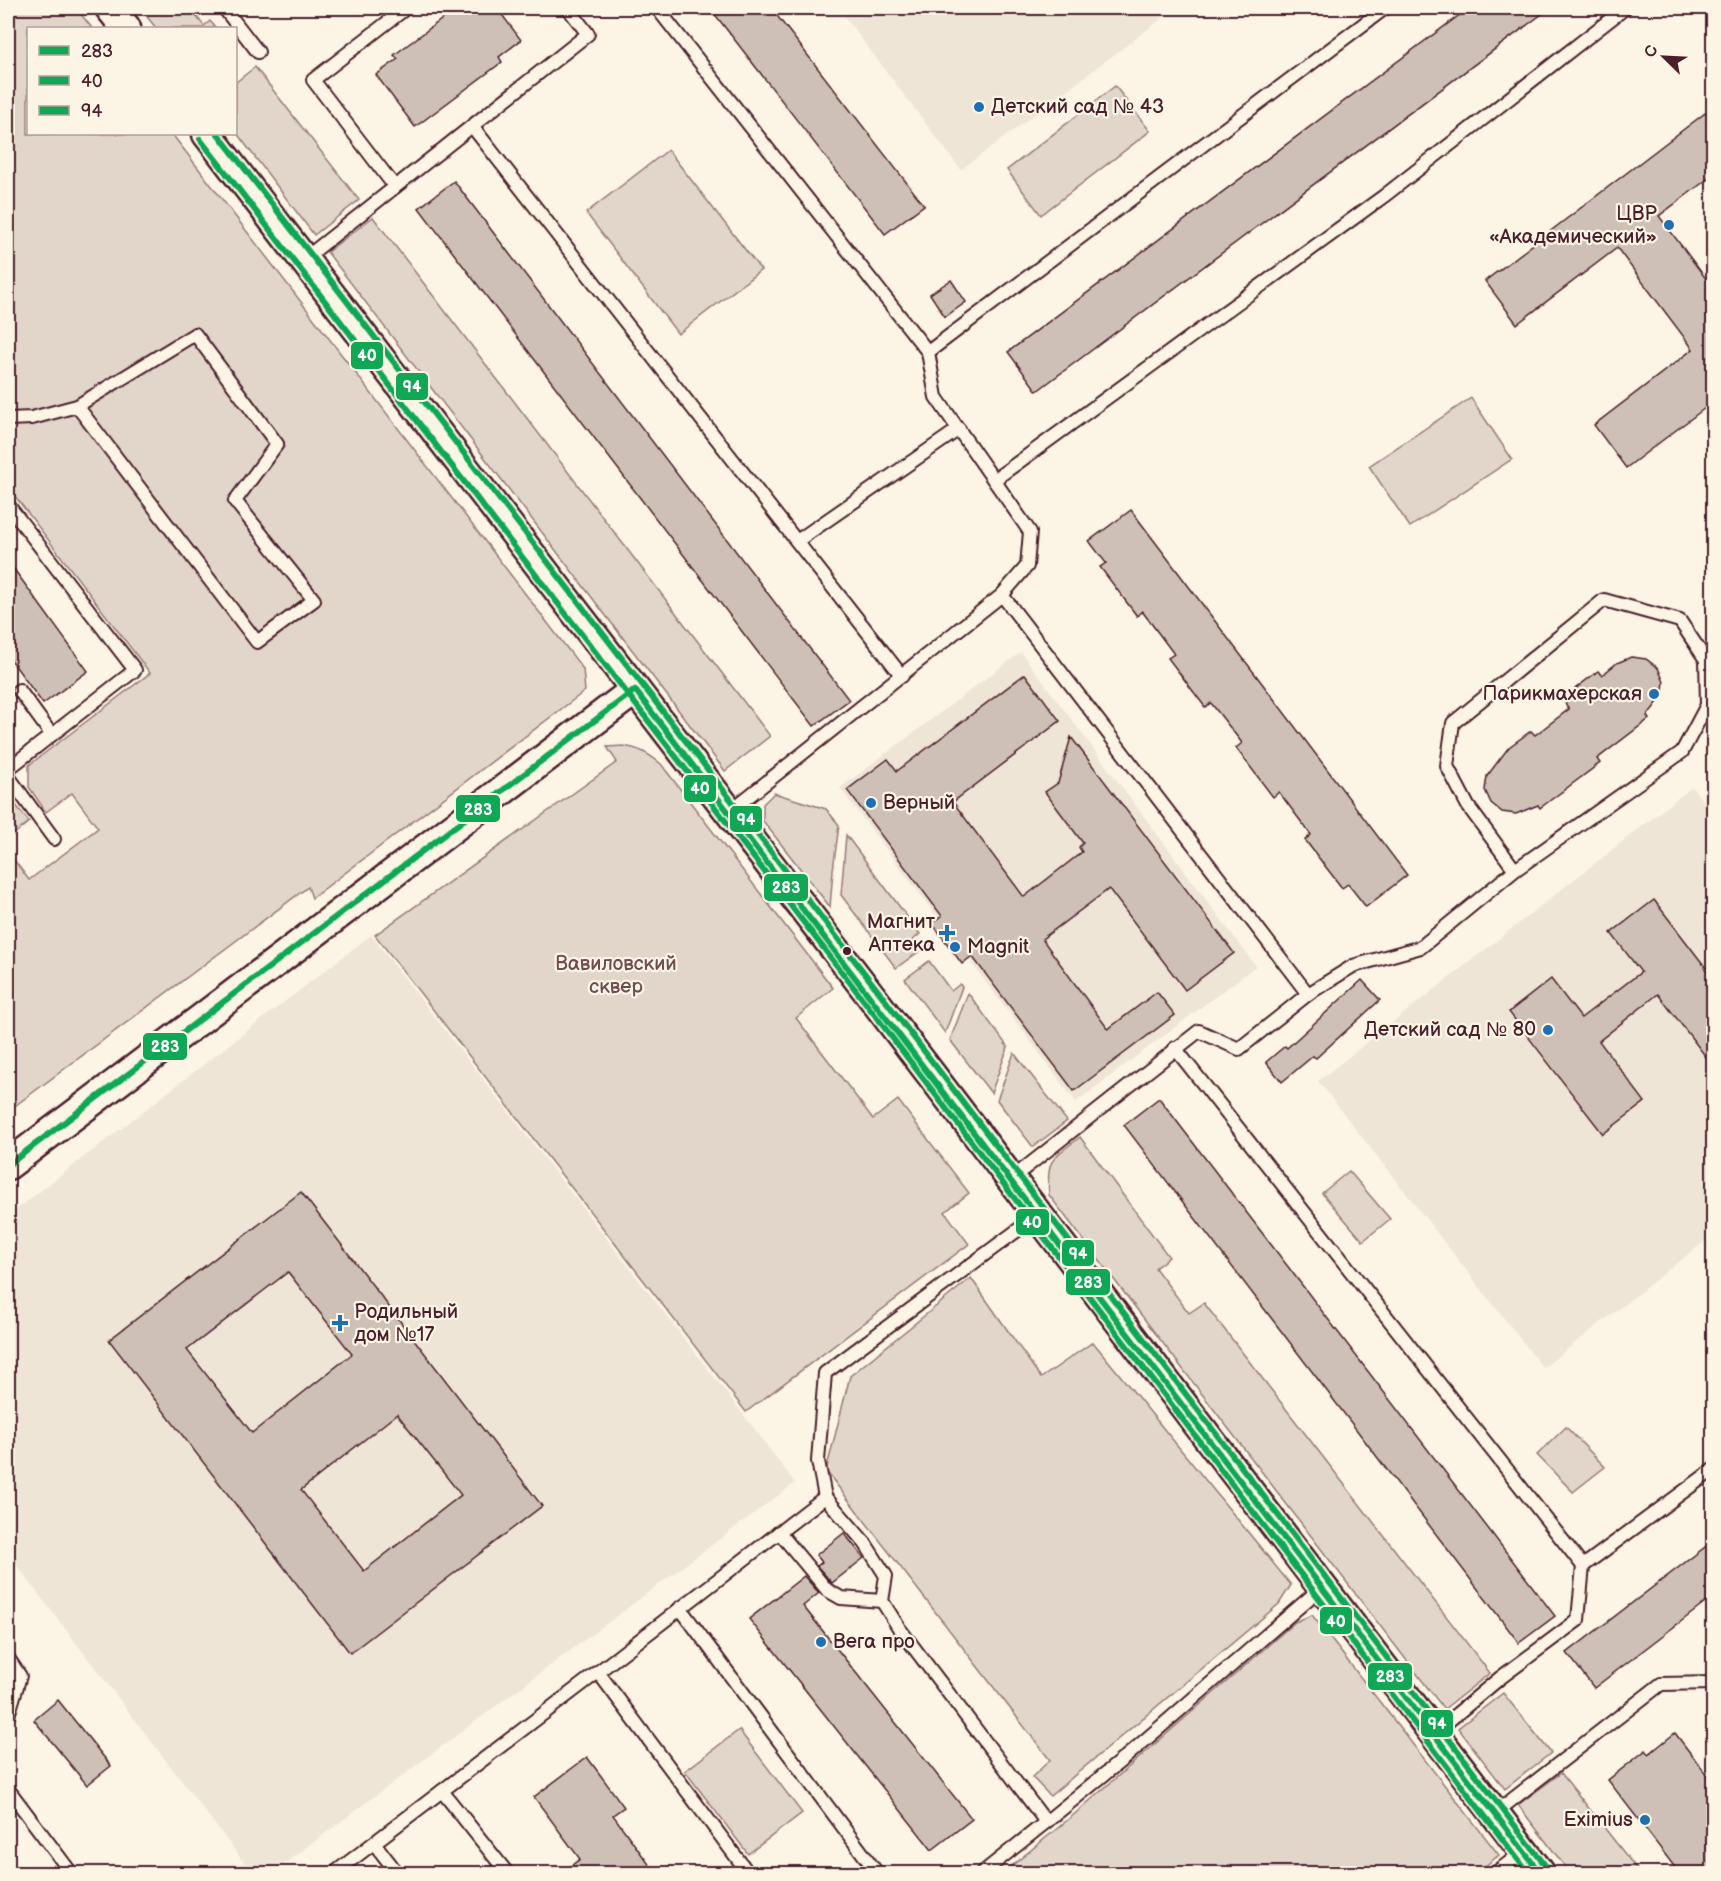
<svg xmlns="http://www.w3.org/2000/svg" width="1721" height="1881" font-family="'Balsamiq Sans',sans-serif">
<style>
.built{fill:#eee5d7}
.green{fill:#e2d5ca;stroke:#967a7a;stroke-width:1.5}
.building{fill:#cfc0b7;stroke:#4a1f2b;stroke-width:1.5;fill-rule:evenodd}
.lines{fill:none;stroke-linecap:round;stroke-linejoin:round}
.service-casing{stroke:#4a1f2b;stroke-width:16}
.tertiary-casing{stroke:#4a1f2b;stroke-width:33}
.service{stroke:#fcf5e5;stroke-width:12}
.tertiary{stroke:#fcf5e5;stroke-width:28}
.bus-1-casing{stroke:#fcf5e5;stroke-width:10}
.bus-2-casing{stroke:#fcf5e5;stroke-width:10}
.bus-3-casing{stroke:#fcf5e5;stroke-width:10}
.bus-1{stroke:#10a855;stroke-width:6}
.bus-2{stroke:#10a855;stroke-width:6}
.bus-3{stroke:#10a855;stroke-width:6}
.poi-dot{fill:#1f6fb2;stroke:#fcf5e5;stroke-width:2}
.bus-dot{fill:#4a1f2b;stroke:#fcf5e5;stroke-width:2}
.labels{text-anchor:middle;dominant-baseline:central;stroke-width:4.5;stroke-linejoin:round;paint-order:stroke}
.poi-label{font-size:20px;fill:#4a1f2b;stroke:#fcf5e5;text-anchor:start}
.park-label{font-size:20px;fill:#704c53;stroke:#fcf5e5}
.line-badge{stroke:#fcf5e5;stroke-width:2}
.badge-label{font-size:16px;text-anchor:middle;font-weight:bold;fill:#fff}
</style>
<rect width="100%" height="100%" fill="#fcf5e5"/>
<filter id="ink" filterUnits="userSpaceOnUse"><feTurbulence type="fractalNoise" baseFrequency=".0167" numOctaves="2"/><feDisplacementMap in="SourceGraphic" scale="12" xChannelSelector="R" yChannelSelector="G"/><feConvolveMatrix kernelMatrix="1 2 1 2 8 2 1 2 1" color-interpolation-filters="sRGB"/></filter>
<g filter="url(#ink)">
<g class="built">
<polygon points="838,8 1176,8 961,170"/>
<polygon points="1021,652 1256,966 1076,1102 840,788"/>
<polygon points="1692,787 1713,814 1713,1235 1543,1368 1318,1081"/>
<polygon points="371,935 753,1427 795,1483 272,1873 252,1873 8,1554 8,1216"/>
</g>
<g class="green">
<polygon points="8,8 76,8 92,28 28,28 28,134 172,134 583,669 585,691 312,898 308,887 8,1111 8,852 29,880 98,828 72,793 46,812 29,787 29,765 150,673 8,487"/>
<polygon points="140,8 190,8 204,26 210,21 216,28 156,28"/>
<polygon points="255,67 359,200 314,235 236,132 236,82"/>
<polygon points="1115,86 1150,131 1041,215 1007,170"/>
<polygon points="668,150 761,270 678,334 586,213"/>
<polygon points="373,217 770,736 725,771 327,252"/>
<polygon points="1471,398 1512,459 1410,527 1369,466"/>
<path d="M623,746C639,748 649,754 661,764L833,988L796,1018L873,1119L898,1100L969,1193L945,1212L969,1244L746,1412L375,935L617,762L607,747Z"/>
<polygon points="774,793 826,809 839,825 833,870 830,907 763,821 763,804"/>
<polygon points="8,798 11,799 29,822 8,839"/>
<polygon points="846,835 920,934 913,940 921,950 896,968 841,895"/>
<polygon points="929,961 951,991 960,984 962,987 945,1033 905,979"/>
<polygon points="968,993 1008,1047 991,1093 950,1040"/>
<polygon points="1014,1053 1067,1121 1033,1147 997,1100"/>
<path d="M1080,1137L1169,1257L1155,1268L1189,1313L1204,1303L1490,1673L1444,1709L1049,1195C1046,1158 1052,1159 1080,1137Z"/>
<polygon points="1349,1171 1390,1219 1363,1241 1322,1193"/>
<polygon points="971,1278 1041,1378 1093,1342 1291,1585 1279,1604 1050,1796 1032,1777 1050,1760 826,1471 850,1376"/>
<polygon points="1566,1427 1605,1467 1573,1492 1537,1455"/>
<polygon points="1312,1615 1499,1855 1475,1874 1003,1873 1070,1818 1295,1622"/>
<polygon points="1503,1693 1551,1753 1505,1789 1458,1728"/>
<polygon points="739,1730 802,1813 748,1854 685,1771"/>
<polygon points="1561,1773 1640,1873 1570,1873 1518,1805"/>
</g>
<g class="building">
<polygon points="457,8 497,8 521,40 499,57 502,62 415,127 376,75 398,59 394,55"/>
<polygon points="710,8 771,8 924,205 885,234"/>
<polygon points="1469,8 1550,8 1037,391 1008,352"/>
<polygon points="1713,107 1713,175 1659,216 1713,288 1713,402 1626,468 1594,425 1693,349 1617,248 1517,324 1485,281"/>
<polygon points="454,181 849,700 814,726 419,208"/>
<polygon points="951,280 966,302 945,317 930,294"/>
<polygon points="1131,510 1407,875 1366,907 1348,884 1342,888 1305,840 1311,835 1279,792 1273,797 1236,748 1242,743 1211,703 1205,707 1168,658 1174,654 1142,611 1137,616 1100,567 1106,563 1089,541"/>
<polygon points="8,561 88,671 43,704 8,656"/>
<polygon points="1631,657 1646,659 1658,668 1664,682 1662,697 1647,716 1649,719 1597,759 1600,763 1540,808 1538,805 1516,814 1502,812 1491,803 1485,790 1487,776 1509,747 1531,731 1535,735 1569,709 1565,703 1578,693 1575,689 1598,671 1602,675 1617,663"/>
<polygon points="1025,674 1060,721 953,802 1024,897 1082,852 1079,847 1083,843 1045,792 1058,783 1071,737 1234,953 1185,990 1109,889 1042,939 1108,1029 1157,992 1175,1015 1074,1091 972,956 962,964 932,923 942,916 847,790 888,759 897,771"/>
<polygon points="1654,900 1713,977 1713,1066 1658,994 1599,1041 1645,1102 1603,1134 1509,1012 1551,979 1581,1018 1641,972 1611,933"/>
<polygon points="1362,980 1380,1000 1316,1058 1313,1056 1282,1082 1266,1062 1285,1046 1287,1048"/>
<polygon points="1159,1098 1555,1616 1519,1643 1124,1125"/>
<path d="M301,1192L542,1506L350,1653L109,1340ZM288,1272L352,1354L252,1433L187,1350ZM397,1414L461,1495L364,1571L301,1490Z"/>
<polygon points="844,1533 864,1558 832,1583 817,1566 822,1562 816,1555"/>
<polygon points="1713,1541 1713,1597 1594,1688 1567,1653"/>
<polygon points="804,1576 819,1593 803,1606 972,1819 932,1850 749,1619"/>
<polygon points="58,1700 111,1766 87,1785 34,1720"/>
<polygon points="1675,1733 1713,1783 1713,1874 1680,1874 1608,1780 1646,1750 1649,1754"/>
<polygon points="587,1757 624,1807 613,1815 656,1874 560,1874 580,1859 534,1797"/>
</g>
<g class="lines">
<defs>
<g id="service">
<polyline points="224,8 258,52"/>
<polyline points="657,8 928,352 936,397 1030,532 1027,566 1002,595 729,812"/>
<polyline points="472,126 902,676"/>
<polyline points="395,187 313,80 406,8"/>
<polyline points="303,260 588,34 568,8"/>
<polyline points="928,352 1385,8"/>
<polyline points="8,419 32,418 77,406 195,334 277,444 235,501 314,600 257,642 77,406"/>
<polyline points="994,480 1384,196 1625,8"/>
<polyline points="8,505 135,670 8,769"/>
<polyline points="797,541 959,429"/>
<polyline points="1002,595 1308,994 1239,1049 1199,1031 1011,1179"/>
<polyline points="19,690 51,734"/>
<polyline points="8,776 54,839"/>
<polyline points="1308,994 1353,966 1421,947 1515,870 1682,752 1707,705 1706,660 1680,621 1604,600 1453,723 1447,766 1468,806 1515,870"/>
<polyline points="1175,1048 1583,1566 1714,1469"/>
<polyline points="1038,1215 825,1373 818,1461 825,1497 865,1543 886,1576 882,1601 899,1628 1046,1822 1128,1755 1322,1587"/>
<polyline points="779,1532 827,1590 841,1598 882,1601"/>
<polyline points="680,1608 878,1874"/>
<polyline points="8,1658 20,1676 8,1716"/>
<polyline points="598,1672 825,1497"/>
<polyline points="1434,1733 1500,1678 1578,1620 1583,1566"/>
<polyline points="8,1789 72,1874"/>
<polyline points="442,1791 508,1874"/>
<polyline points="1495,1813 1661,1684 1714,1683"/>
<polyline points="374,1843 398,1874"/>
<polyline points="333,1874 598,1672 749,1874"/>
<polyline points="981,1874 1046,1822"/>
<polyline points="1494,1874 1524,1851"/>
</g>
<g id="tertiary">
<polyline points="110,8 126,28"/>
<polyline points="207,134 872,997 1541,1874"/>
<polyline points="8,1165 635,690"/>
</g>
</defs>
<use href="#service" class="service-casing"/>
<use href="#tertiary" class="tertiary-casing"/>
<use href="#service" class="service"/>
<use href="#tertiary" class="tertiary"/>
<defs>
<g id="bus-1">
<polyline points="635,690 1541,1874"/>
<polyline points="8,1165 635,690"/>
</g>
<polyline id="bus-2" points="200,139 865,1002 1529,1874"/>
<polyline id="bus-3" points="218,134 879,992 1548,1869"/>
</defs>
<use href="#bus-1" class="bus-1-casing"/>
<use href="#bus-2" class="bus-2-casing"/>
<use href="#bus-3" class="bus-3-casing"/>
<use href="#bus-1" class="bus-1"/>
<use href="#bus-2" class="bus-2"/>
<use href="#bus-3" class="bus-3"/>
</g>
</g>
<g class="poi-dot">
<circle cx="979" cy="107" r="6"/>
<circle cx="1669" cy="225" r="6"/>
<circle cx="1654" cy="694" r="6"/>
<circle cx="871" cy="803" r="6"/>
<path d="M944 924h6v6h6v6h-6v6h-6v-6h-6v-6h6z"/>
<circle cx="955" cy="947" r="6"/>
<circle cx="1548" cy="1030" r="6"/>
<path d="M337 1314h6v6h6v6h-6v6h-6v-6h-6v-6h6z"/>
<circle cx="821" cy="1642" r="6"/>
<circle cx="1645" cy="1820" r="6"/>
</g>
<circle class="bus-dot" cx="847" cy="951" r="5"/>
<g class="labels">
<g class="poi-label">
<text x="991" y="107">Детский сад № 43</text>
<text x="1657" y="214" text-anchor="end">ЦВР<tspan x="1657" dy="23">«Академический»</tspan></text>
<text x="1642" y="694" text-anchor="end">Парикмахерская</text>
<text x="883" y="803">Верный</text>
<text x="935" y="922" text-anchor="end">Магнит<tspan x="935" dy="23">Аптека</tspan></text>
<text x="967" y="947">Magnit</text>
<text x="1536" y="1030" text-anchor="end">Детский сад № 80</text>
<text x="354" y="1312">Родильный<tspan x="354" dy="23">дом №17</tspan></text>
<text x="833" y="1642">Вега про</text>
<text x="1633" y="1820" text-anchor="end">Eximius</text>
</g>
<g class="park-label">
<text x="616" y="964">Вавиловский<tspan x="616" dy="23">сквер</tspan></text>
</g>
</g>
<g class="line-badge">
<rect x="350" y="341" width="34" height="29" rx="6" fill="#10a855"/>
<rect x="395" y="372" width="34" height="29" rx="6" fill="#10a855"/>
<rect x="683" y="774" width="34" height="29" rx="6" fill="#10a855"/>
<rect x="455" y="794" width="46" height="29" rx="6" fill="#10a855"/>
<rect x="729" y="805" width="34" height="28" rx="6" fill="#10a855"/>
<rect x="763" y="873" width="46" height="29" rx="6" fill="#10a855"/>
<rect x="142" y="1032" width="46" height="29" rx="6" fill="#10a855"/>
<rect x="1015" y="1208" width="35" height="28" rx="6" fill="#10a855"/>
<rect x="1061" y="1239" width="34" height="28" rx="6" fill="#10a855"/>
<rect x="1065" y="1268" width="46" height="28" rx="6" fill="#10a855"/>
<rect x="1319" y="1606" width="34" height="29" rx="6" fill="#10a855"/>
<rect x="1367" y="1662" width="46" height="29" rx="6" fill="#10a855"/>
<rect x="1420" y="1709" width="34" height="29" rx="6" fill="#10a855"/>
</g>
<g class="badge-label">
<text x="367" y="361">40</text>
<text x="412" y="392">94</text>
<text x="700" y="794">40</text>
<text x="478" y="815">283</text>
<text x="746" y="825">94</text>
<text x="786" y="893">283</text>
<text x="165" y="1052">283</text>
<text x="1032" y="1228">40</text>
<text x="1078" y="1259">94</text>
<text x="1088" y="1288">283</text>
<text x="1336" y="1627">40</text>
<text x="1390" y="1682">283</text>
<text x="1437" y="1729">94</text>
</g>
<rect width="1721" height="1881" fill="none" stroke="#fcf5e5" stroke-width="30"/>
<rect x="15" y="15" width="1691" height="1851" fill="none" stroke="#4a1f2b" stroke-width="2" filter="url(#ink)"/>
<rect x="27" y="27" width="210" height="108" fill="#fcf5e5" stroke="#b59f9b" stroke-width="1.5"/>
<rect x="39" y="46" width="30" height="9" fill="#10a855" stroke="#b59f9b" stroke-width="1.5"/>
<text x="81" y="57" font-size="18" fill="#4a1f2b">283</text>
<rect x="39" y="76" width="30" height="9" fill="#10a855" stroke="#b59f9b" stroke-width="1.5"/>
<text x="81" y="87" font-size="18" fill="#4a1f2b">40</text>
<rect x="39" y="106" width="30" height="9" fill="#10a855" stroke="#b59f9b" stroke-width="1.5"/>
<text x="81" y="117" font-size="18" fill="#4a1f2b">94</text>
<g transform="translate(1664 57) rotate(294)" stroke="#fcf5e5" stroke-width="4.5" paint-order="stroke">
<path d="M0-4.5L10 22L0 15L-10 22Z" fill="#4a1f2b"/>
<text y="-9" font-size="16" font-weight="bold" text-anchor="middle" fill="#4a1f2b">С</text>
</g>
</svg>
